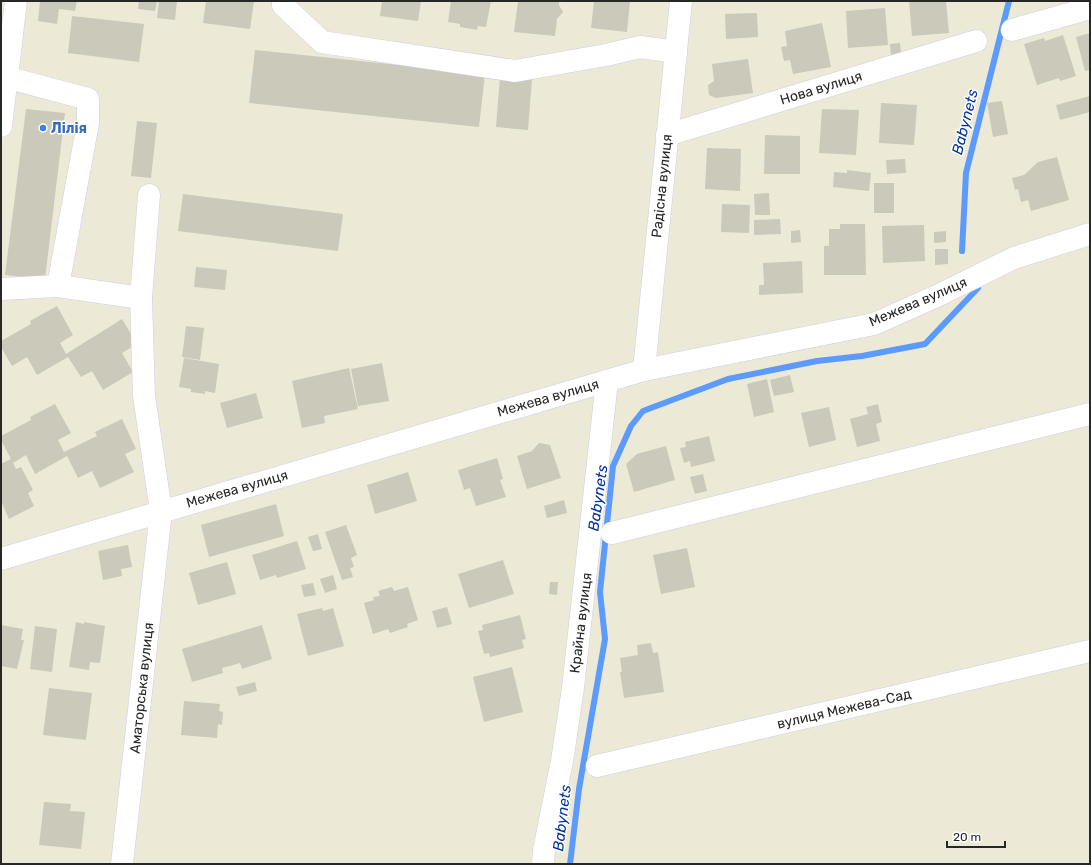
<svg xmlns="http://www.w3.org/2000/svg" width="1091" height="865" font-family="Rubik,sans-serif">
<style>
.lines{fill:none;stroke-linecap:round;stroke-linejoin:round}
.stream{stroke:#5c9afb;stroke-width:6}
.building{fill:#cac9ba}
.minor-casing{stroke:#cfcce3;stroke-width:23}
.minor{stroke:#fff;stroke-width:22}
.shop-dot{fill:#3f7fe0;stroke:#fff;stroke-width:1.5}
.labels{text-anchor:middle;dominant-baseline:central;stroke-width:3;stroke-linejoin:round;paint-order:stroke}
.street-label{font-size:14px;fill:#272727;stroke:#fff}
.shop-label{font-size:14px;font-weight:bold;fill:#366cbe;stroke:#fff;text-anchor:start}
.water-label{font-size:15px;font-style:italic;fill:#0033a2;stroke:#fff}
</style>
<rect width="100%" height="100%" fill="#ecead6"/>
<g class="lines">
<g class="stream">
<polyline points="962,251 966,173 1009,1"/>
<polyline points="570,864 579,789 605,639 600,592 613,466 631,426 643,411 728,379 817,361 862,356 925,344 978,288"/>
</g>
</g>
<g class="building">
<polygon points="40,1 77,1 75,11 59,9 57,24 38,21"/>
<polygon points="139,1 157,1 155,11 138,9"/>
<polygon points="159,1 177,1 175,20 157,18"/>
<polygon points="206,1 254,1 250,29 203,23"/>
<polygon points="382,1 421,1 418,21 380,16"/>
<polygon points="451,1 491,1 486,27 478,26 477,30 460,27 460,24 448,22"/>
<polygon points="518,1 559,1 559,5 563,12 557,19 555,36 514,32"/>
<polygon points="594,1 630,1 627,32 591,28"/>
<polygon points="909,1 946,1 949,33 912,36"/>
<polygon points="885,8 888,45 848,48 846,11"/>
<polygon points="757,13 758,37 726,39 725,14"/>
<polygon points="72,16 144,24 139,62 68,53"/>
<polygon points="822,23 831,67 793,74 790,60 784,61 781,47 787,46 785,31"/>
<polygon points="1090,33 1090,70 1085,71 1076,37"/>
<polygon points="1063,35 1076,76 1060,81 1059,78 1037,85 1024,44 1044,38 1045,41"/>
<polygon points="900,43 901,54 891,55 890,44"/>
<polygon points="255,50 485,74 479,127 249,103"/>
<polygon points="748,59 753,93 716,98 709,95 708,85 714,81 712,64"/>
<polygon points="500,77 532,79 528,130 496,127"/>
<polygon points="1090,96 1090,112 1060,120 1056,105"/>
<polygon points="1002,101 1008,134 993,137 987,103"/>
<polygon points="881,103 917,105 914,145 879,143"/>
<polygon points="26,109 65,113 45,279 5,275"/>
<polygon points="822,109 859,110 856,155 819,153"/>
<polygon points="137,121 157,123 151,178 131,176"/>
<polygon points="765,135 800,136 800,174 764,174"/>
<polygon points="707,148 741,149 740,191 705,189"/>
<polygon points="1057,157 1069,200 1031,211 1028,200 1021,202 1018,189 1015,190 1012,178 1024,175 1038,162"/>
<polygon points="905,159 906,173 887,174 886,160"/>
<polygon points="847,170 871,173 869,191 833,187 834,172 847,173"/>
<rect x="874" y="183" width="20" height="30"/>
<polygon points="769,193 770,215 755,215 754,194"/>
<polygon points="183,194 343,214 338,251 178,231"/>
<polygon points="722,204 750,205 749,233 721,232"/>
<polygon points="780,219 781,234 754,235 754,220"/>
<polygon points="840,224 865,224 866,275 824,275 824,246 829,246 829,229 840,229"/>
<polygon points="924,225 925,261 883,263 882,226"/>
<polygon points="800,230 801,242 791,243 791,231"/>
<polygon points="946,231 946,242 934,243 934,232"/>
<polygon points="935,249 948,249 948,264 935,265"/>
<polygon points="802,261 803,293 759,295 759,285 764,285 763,263"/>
<polygon points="196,267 227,270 225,290 194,287"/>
<polygon points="57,306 73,335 60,343 66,354 122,319 137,344 122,353 133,372 103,390 92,371 81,377 68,357 37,375 27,357 12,366 1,347 1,341 31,324 30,321"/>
<polygon points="186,326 204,328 200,360 182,357"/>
<polygon points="184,358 219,364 215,393 205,391 205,394 191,392 191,389 179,387"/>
<polygon points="382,363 389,401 358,406 351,369"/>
<polygon points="349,368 358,409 324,416 325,423 302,428 292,381"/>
<polygon points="790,375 794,392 774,396 770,380"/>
<polygon points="767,379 774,412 754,417 747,384"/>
<polygon points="256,393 263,418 227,428 220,403"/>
<polygon points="55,404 71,433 58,440 64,452 97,436 95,432 122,419 136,449 125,454 134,472 100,488 92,471 78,478 67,456 35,474 26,455 13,463 16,469 21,467 33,490 28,493 34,506 9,519 1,501 1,464 11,459 1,440 1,436 31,420 30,417"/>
<polygon points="878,404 882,422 876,424 880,441 857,447 850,419 868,414 866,407"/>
<polygon points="829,407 836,440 809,447 801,413"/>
<polygon points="709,436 715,461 691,467 690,461 684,463 680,448 686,447 685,442"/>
<polygon points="539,443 550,445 561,478 527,489 517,456 532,451"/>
<polygon points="666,446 675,480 634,492 626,464 637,454"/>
<polygon points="497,458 503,479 500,480 506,497 476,506 470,488 464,490 458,470"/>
<polygon points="408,472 417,501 375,514 367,485"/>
<polygon points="703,474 707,491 695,494 690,477"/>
<polygon points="564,500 567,513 547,518 544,506"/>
<polygon points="276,504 284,536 209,557 201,525"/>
<polygon points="346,525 357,555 351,558 354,567 350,568 353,577 342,580 325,532"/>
<polygon points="318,534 322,549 313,551 308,537"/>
<polygon points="297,541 306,569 277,578 276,575 260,580 252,555"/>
<polygon points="128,545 132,567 121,569 122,576 103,580 98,551"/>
<polygon points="687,548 695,587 661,594 653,555"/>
<polygon points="503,560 514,594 469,608 458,574"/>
<polygon points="227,562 236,594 198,605 189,573"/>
<polygon points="333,575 337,589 325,593 320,579"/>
<polygon points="550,582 558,582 557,595 549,594"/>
<polygon points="313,583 316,595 304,597 301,585"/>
<polygon points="392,587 394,591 408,587 418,620 407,624 408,627 390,633 388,629 373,634 364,603 374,600 373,597 380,596 378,591"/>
<polygon points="447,607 452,624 437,628 432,611"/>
<polygon points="322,608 323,611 333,608 344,646 308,656 297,614"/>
<polygon points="520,615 526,639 522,640 524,648 490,657 489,653 484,654 478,631 483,630 482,625"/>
<polygon points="76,622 84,624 84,622 105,626 100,663 90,662 89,670 69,667"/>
<polygon points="1,625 23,629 21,640 24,640 17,669 1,666"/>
<polygon points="262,625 272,659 242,669 240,663 230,666 222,668 223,673 192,682 182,649"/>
<polygon points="35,626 57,629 52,672 30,669"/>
<polygon points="651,643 653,653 658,652 664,692 624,698 620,672 622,672 620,658 638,655 637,645"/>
<polygon points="512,667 523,712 484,722 473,677"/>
<polygon points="255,682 257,691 239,696 236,687"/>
<polygon points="49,688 92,693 86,740 43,735"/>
<polygon points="184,701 220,704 219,711 223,712 222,725 218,724 217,738 181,735"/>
<polygon points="44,802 71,804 70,811 85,812 81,849 39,845"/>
</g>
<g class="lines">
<defs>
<g id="minor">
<polyline points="283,1 283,5 322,42 515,71 606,55 640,47 676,52"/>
<polyline points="1012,30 1090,8"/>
<polyline points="1,76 88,99 88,123 58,286"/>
<polyline points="1,126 16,1"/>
<polyline points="667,135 976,41"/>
<polyline points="1,289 58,286 141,298"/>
<polyline points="644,370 681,1"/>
<polyline points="612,533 1090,414"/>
<polyline points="1,559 644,370 874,324 939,295 1014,258 1090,234"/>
<polyline points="597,766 1090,651"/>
<polyline points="122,864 161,511 144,396 141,298 149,195"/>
<polyline points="543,864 544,850 562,761 573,688 607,381"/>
</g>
</defs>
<use href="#minor" class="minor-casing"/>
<use href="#minor" class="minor"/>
</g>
<circle class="shop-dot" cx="43" cy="128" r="4"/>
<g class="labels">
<g class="street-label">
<text transform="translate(821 88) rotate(-17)">Нова вулиця</text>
<text transform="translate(662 186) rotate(-84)">Радісна вулиця</text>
<text transform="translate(918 302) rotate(-23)">Межева вулиця</text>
<text transform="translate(548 398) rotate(-16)">Межева вулиця</text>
<text transform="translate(237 489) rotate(-16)">Межева вулиця</text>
<text transform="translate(581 623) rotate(-83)">Крайна вулиця</text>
<text transform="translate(142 688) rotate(-84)">Аматорська вулиця</text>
<text transform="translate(844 709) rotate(-13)">вулиця Межева-Сад</text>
</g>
<g class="shop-label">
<text x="51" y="128">Лілія</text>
</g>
<g class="water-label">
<text transform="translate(965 122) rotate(-76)">Babynets</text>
<text transform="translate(598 498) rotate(-82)">Babynets</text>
<text transform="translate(562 818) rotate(-83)">Babynets</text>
</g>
</g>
<rect width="1091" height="865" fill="none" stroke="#272727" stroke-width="4"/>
<path d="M947 841v6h58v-6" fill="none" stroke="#272727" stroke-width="2"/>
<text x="953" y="841" font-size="12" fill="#272727" stroke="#ffffff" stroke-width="3" paint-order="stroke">20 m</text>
</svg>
